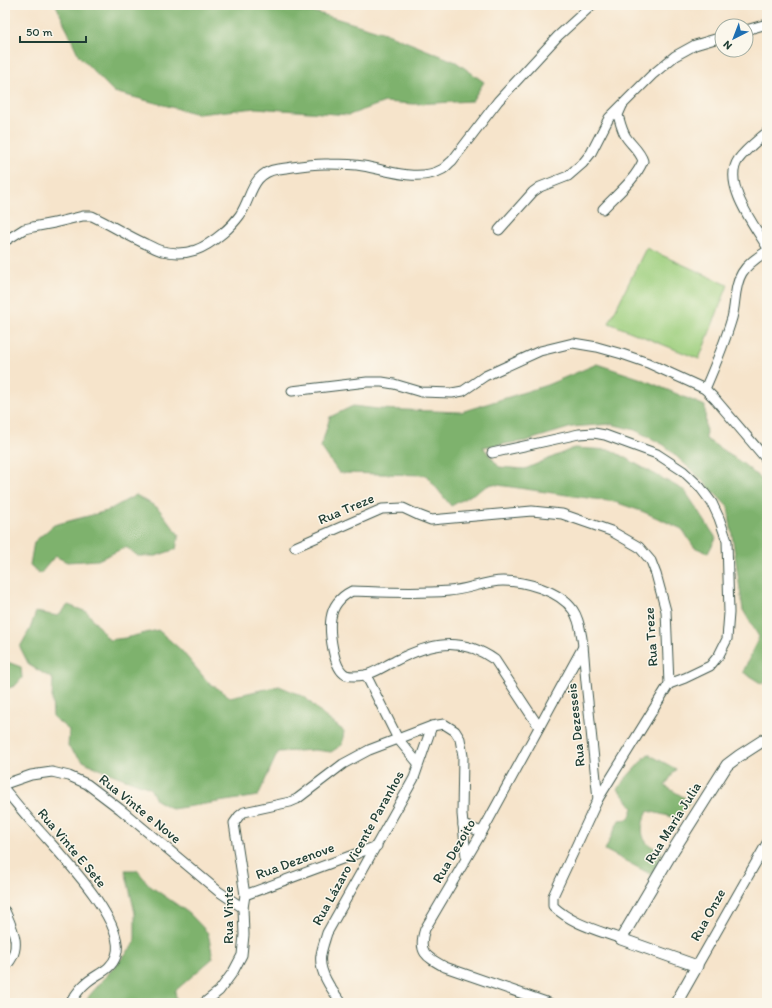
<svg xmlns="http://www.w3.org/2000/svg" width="772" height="1008" font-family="Itim,sans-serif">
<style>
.green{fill:#9ecf7e;stroke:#5e8659}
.forest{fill:#7eb26d;stroke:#4e7850}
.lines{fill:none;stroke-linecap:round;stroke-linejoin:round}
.minor-casing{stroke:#3f564b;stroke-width:11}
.tertiary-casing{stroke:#3f564b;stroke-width:13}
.minor{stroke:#fff;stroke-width:9}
.tertiary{stroke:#fff;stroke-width:11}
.labels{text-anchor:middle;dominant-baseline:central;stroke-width:3;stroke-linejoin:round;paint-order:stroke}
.street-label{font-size:14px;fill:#1f3d34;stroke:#fbf7ec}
</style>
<rect width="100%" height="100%" fill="#fbf7ec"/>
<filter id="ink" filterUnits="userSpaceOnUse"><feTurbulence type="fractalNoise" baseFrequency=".025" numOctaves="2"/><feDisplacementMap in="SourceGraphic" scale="8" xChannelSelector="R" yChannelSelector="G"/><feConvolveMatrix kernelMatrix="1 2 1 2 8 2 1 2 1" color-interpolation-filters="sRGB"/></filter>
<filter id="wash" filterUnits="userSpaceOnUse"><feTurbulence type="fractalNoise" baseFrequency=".012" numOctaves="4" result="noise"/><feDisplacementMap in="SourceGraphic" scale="16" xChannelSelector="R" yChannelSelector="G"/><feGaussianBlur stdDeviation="0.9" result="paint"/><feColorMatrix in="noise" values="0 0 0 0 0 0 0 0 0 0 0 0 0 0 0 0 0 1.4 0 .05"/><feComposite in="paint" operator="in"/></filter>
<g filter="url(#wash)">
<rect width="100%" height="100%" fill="#f6e4cb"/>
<polygon class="green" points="646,248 728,285 699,359 609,323"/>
<g class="forest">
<polygon points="56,5 238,6 318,13 385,33 456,62 484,82 472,101 414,104 385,102 349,115 256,108 198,114 114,92 79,56"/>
<polygon points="597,364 642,379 705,406 706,439 742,463 767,484 767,680 762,684 743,672 759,637 743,610 728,507 699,477 664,445 635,430 611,424 572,427 526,441 483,447 499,467 525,469 574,448 611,450 685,491 716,538 708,553 694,547 682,529 644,512 615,502 491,484 451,506 426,475 339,473 321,447 330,417 353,406 378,409 461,412 547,385"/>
<polygon points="136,495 158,508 179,535 176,549 156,556 138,556 126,547 98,560 67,562 55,556 40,574 30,565 34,542 54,525 107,511"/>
<polygon points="68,605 87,612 109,640 125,638 158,630 181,650 207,681 230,697 279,686 305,697 324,716 344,731 342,745 331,752 315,750 278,752 258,796 172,809 156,800 150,788 101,770 83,761 68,747 69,730 53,717 52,698 53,679 29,665 20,647 30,629 36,612 58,616"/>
<polygon points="5,661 21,667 22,678 15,686 5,689"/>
<path d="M648,754L676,769L665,786L690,801L677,818L648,811C643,818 639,833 646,842C649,846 658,849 662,852L652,875L605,850L619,820L629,819L633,808L618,789L625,779Z"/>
<polygon points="125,870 137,870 150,886 189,913 208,933 213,958 175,991 177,1003 83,1003 135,943 135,913"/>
</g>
</g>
<g filter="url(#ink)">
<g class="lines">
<defs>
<g id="minor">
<polyline points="746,30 767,24"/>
<path d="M767,132C758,140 745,150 738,160C722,184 755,226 767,247"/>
<path d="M603,209C617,194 635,180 643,161C640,151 632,146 626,137C622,131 620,122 618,115L622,106"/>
<polyline points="499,230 533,192 540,187 568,176 583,163 591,153 609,118 652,75 675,56 695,45 722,37"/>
<path d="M5,241L24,229L33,227L54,223L83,216H92C111,225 128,236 146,244C151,246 157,250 162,251C188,257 204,249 223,233C229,228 235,222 240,215C252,197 251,173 278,169C295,167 312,163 329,164C340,164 352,164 363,166C388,170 418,183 443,169C446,167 449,163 452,161L498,101L558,36L592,5"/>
<path d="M705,389C715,366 725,342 732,318C736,303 734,286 742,273C748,263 758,257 767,251"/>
<polyline points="292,391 367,382 382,382 394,384 421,392 452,393 463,391 485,376 540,351 573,343 597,347 622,354 648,363 705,389 715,399 767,460"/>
<polyline points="492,453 579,434 594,433 605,435 657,454 683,471 700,487 712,503 719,518 727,541 729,613 727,639 719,655 710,666 685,678 669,684"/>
<path d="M295,547L382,509L403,508L418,515L431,520L532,511L562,514L611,531L639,547L651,561L656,574L666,611L669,684L598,799L553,896V906C572,924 597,930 621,939"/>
<polyline points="366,675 398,739 418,763"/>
<path d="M539,727L495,660C461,636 430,643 395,661C386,665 375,673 365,675C359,676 352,677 346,675C333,669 329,631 331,618C333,605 340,597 352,591C384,592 417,594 449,591C467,590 485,581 503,581C525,581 560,591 573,610C584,626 584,663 586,682C590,721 594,760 598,799"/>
<polyline points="5,784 31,775 52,772 69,776 87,784 120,809 218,891 243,908"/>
<path d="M5,790C16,803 27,817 39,830C59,853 128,923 116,956C111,971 95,974 85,984C79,989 75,996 70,1003"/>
<polyline points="463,825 482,832"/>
<polyline points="245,895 377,846"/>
<path d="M5,911C14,931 23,949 5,967"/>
<polyline points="697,966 767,843"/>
<polyline points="204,1003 219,991 233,972 242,955 244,935 243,908 245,895 234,823 239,816 244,812 290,802 297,799 343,764 369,750 432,726 444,724 455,731 460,739 463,756 462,814 466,857"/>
<path d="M342,1003C332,991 318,972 321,955C322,948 325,940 327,933L404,796L414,778L432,726"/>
<path d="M549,1003L445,967C426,957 417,952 425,929L482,832L583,647"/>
</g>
<polyline id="tertiary" points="676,1003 697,966 621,939 674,849 727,765 739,756 767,738"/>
</defs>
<use href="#minor" class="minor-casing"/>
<use href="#tertiary" class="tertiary-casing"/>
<use href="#minor" class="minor"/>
<use href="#tertiary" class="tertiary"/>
</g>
</g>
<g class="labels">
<g class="street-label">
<text transform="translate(346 509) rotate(-23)">Rua Treze</text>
<text transform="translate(651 637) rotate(-94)">Rua Treze</text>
<text transform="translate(576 725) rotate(-96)">Rua Dezesseis</text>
<text transform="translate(140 809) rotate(39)">Rua Vinte e Nove</text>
<text transform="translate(673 823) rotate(-58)">Rua Maria Julia</text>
<text transform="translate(72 848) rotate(50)">Rua Vinte E Sete</text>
<text transform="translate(358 848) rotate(-61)">Rua Lázaro Vicente Paranhos</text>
<text transform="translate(454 851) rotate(-60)">Rua Dezoito</text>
<text transform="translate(295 861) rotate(-20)">Rua Dezenove</text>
<text transform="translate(228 915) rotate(-90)">Rua Vinte</text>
<text transform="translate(708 915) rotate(-61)">Rua Onze</text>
</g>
</g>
<rect width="772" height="1008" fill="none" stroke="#fbf7ec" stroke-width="20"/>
<g transform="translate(734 38) rotate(222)"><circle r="19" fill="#fbf7ec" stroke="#a3ada2"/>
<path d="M0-3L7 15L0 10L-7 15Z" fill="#1f6fb2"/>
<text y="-6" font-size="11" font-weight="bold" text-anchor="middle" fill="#1f3d34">N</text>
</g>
<path d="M20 36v6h66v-6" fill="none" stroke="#1f3d34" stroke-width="2"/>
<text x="26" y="36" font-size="12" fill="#1f3d34" stroke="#fbf7ec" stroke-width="3" paint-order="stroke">50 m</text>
</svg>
